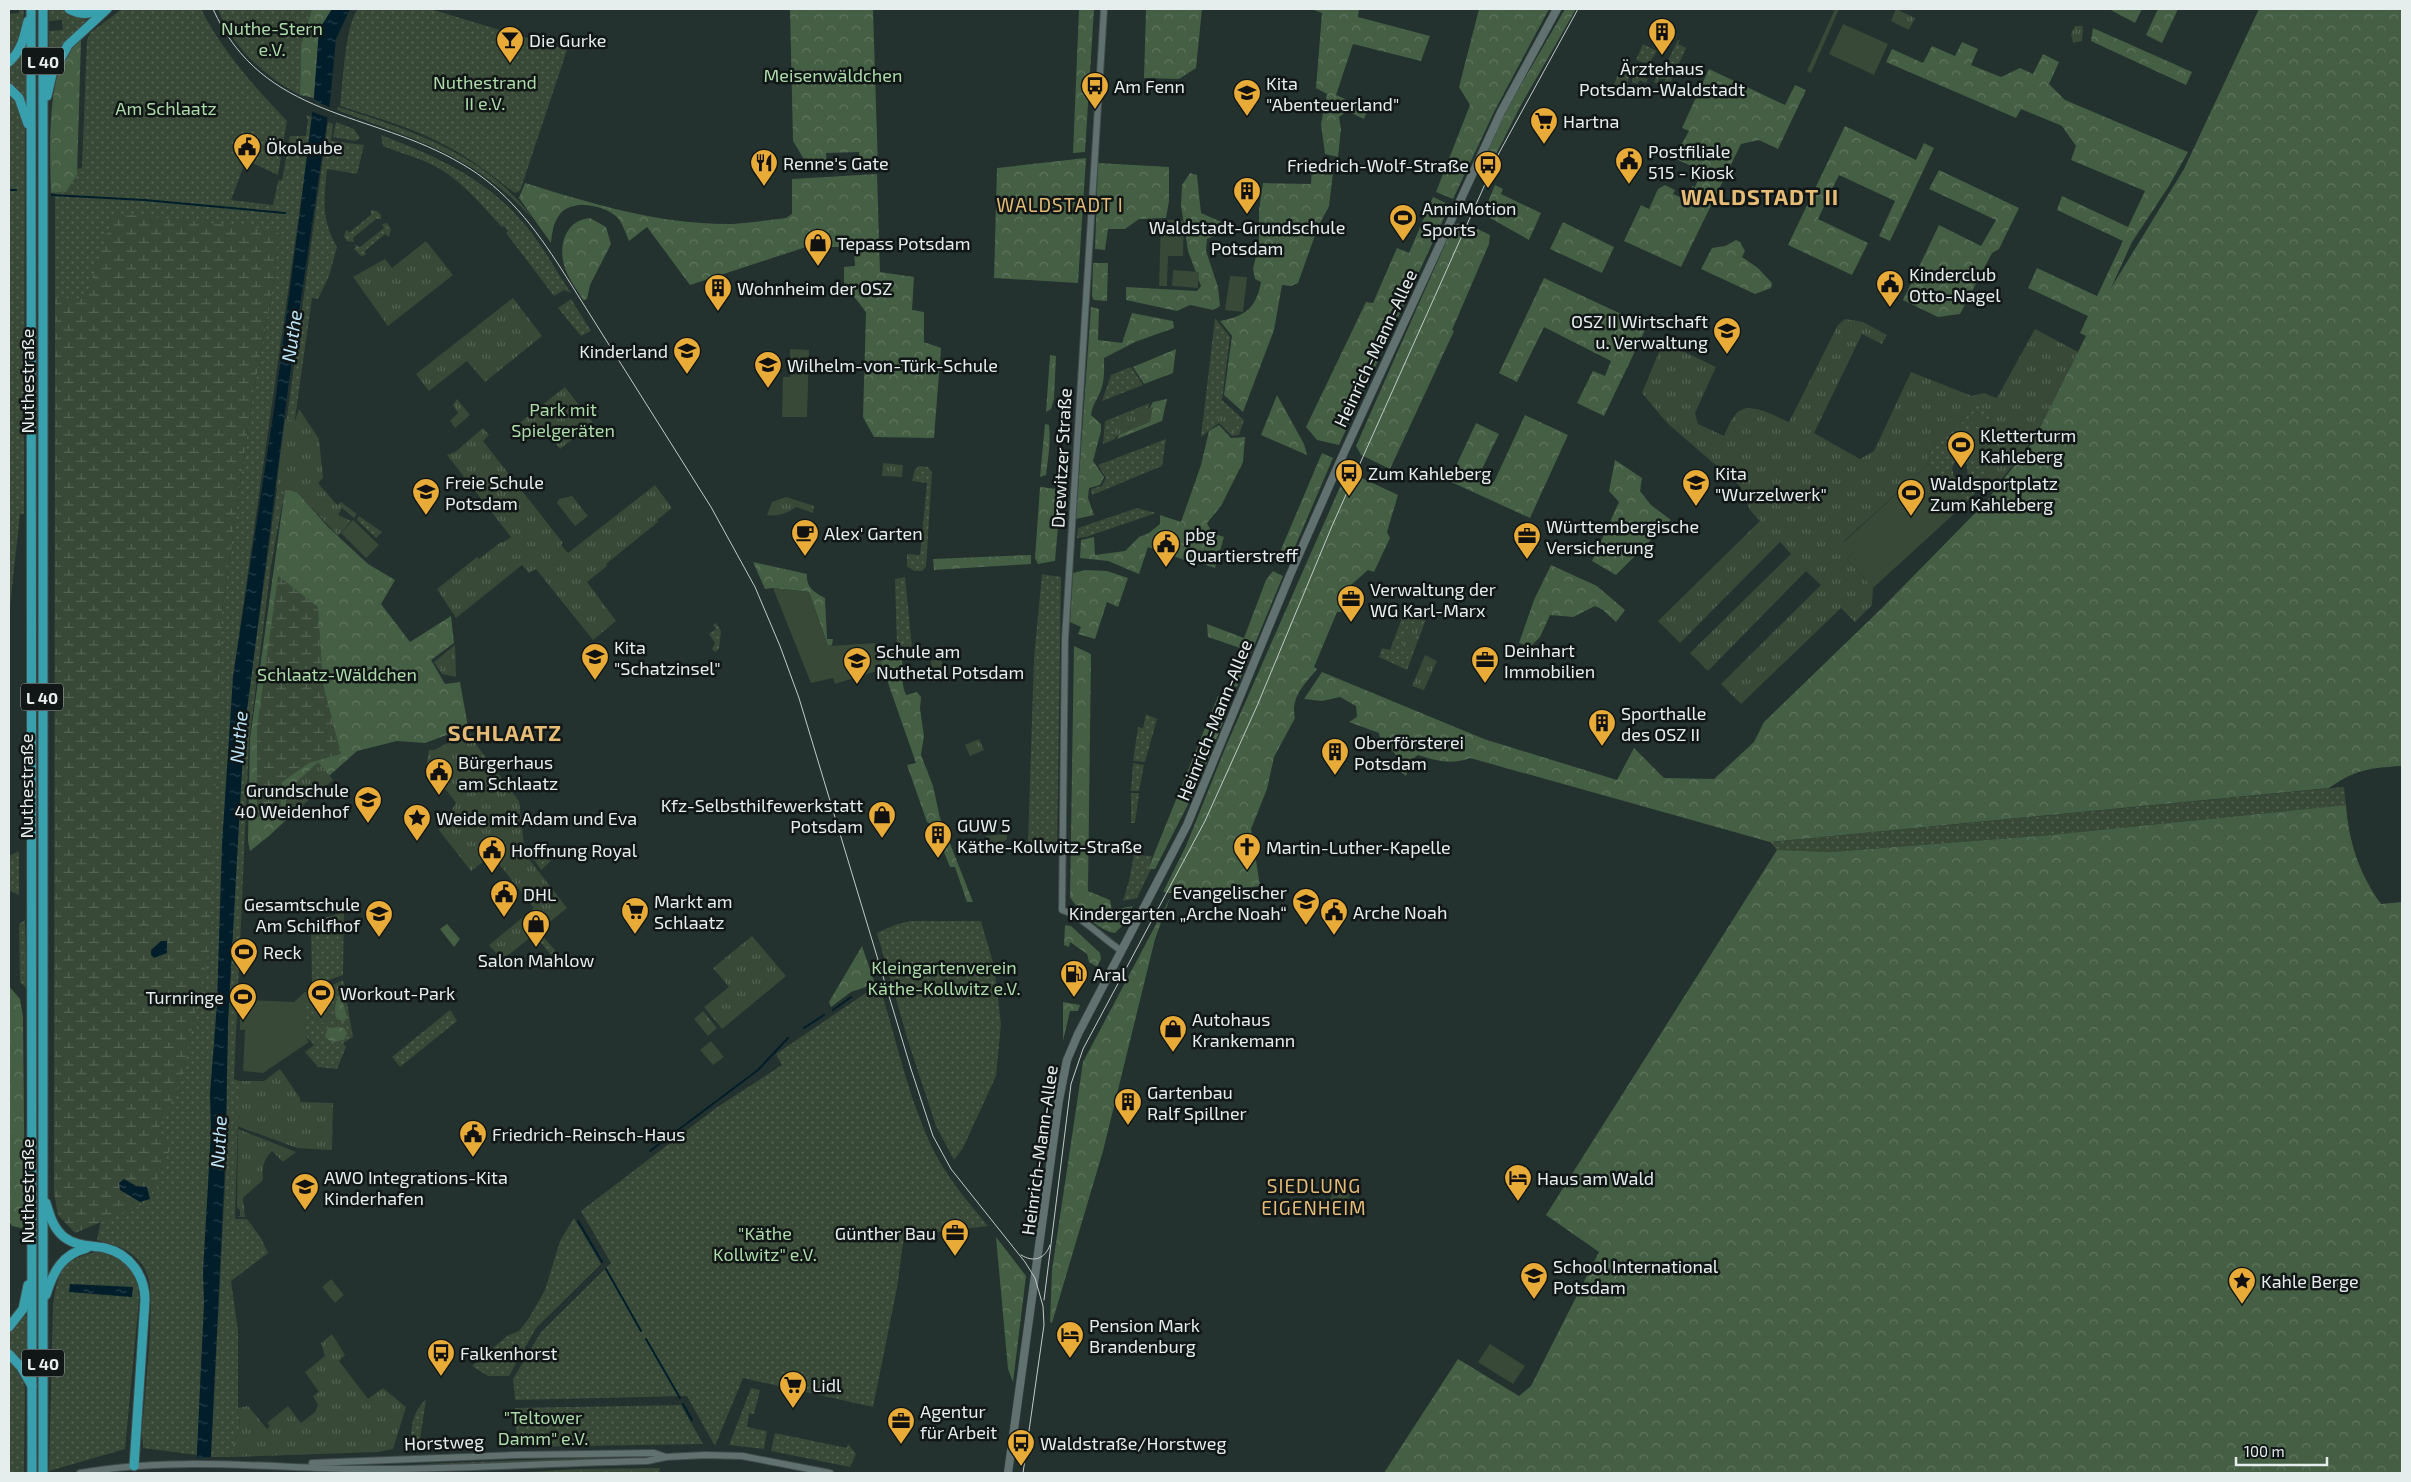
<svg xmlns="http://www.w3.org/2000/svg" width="2411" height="1482" font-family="'Exo 2',sans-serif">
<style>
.grass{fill:url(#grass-dots);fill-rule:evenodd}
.forest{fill:url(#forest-crowns)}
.wetland{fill:url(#wetland-marsh)}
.park{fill:url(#park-tufts)}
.pitch{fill:#384937}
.water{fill:url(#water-ripples)}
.pier{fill:#23312f}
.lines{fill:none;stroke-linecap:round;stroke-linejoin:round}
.stream{stroke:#011e2a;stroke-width:2}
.tertiary-casing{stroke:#404c4a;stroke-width:8}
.secondary-casing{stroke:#404c4a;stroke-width:9}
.trunk-casing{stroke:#404c4a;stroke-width:11}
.tertiary{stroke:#61716f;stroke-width:6}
.secondary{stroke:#61716f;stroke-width:8}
.trunk{stroke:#38a0ac;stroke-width:9}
.tram{stroke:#c1cac9;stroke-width:1}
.labels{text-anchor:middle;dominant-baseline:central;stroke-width:5;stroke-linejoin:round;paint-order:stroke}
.shield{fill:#111716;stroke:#a6aeac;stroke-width:1}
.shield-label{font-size:16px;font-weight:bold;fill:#e6eeed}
.park-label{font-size:18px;fill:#addbaa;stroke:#111716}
.poi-label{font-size:18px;fill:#e6eeed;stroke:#111716;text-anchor:start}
.street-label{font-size:18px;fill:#e6eeed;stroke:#111716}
.neighbourhood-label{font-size:19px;letter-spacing:1px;fill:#e6bb76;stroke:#111716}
.water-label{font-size:19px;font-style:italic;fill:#bee6fa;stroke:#111716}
.district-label{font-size:22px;font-weight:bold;letter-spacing:1px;fill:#e6bb76;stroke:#111716}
</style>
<defs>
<pattern id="grass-dots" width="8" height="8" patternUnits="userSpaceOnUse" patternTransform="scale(1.25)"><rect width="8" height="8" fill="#384937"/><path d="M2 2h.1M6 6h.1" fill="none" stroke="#556454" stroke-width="1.8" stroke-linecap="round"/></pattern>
<pattern id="forest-crowns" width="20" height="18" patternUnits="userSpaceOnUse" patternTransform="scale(1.25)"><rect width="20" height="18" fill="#455f44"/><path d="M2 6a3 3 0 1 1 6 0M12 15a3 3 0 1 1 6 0" fill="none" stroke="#60765f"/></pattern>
<pattern id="wetland-marsh" width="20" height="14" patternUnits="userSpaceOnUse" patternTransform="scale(1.25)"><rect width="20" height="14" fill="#384937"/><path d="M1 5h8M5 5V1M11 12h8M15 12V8" fill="none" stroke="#556454"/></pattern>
<pattern id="park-tufts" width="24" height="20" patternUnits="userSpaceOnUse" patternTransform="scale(1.25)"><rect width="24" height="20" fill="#384937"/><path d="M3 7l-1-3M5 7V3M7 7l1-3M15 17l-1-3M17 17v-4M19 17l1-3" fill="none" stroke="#556454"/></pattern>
<pattern id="water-ripples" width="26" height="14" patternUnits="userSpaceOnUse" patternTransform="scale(1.25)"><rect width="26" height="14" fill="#011e2a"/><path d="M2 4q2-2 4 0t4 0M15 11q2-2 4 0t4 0" fill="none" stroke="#263f49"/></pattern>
</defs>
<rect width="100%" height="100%" fill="#23312f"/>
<g class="grass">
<path d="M19,9H24C23,28 21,42 9,56V14L19,13Z"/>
<polygon points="49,9 62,9 72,15 87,20 63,43 49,72 49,31 63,30 62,20 49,21"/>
<path d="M122,9H201C223,52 254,86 287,121L278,175L246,160L231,200L273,205L278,181L282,180L290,136H306L308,120L306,115L313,117L233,677L197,1455L143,1448L142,1432C145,1387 153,1331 150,1287C149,1278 146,1269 140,1262C129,1248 114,1245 97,1240L222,612L252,400L273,287L279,230L86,298H55V193L66,192L77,175V169L82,168L87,40L90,33Z"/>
<path d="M218,9H312L301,45L300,95C265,77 231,46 218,9Z"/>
<path d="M358,9H430L567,50L520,191L515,193C494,177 474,161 452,149C418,129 377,118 340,106C343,83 345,25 358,9Z"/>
<polygon points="1678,40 1680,40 1678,44 1686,48 1670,84 1673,86 1670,91 1666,89 1665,79 1659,79 1660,85 1654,82 1661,66 1664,68"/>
<polygon points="1643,44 1657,51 1649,64 1636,60"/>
<polygon points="26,45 26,102 16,88 9,83 9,66"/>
<polygon points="1634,64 1645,67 1643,77 1648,79 1646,83 1640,80 1637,84 1632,82"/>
<polygon points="1621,67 1630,70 1626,96 1615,89 1614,84"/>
<polygon points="9,91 15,98 25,126 24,514 20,514 9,616"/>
<path d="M338,107C409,129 489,156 533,219C471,153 418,141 337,110Z"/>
<path d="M328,122L333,124L331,141L364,145L357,174L327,169C324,200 321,219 337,247L329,276L318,299L312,298L285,489L271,566L249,742L234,1079L239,1081L235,1219H247L261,1238L268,1253L231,1281L238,1331V1408L240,1426L233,1445V1453L231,1457H211L226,1164L228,1022L243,734Z"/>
<polygon points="336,122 354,129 360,138 355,141 333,137"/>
<path d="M381,135C436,156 488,179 526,226C543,246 556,271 571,293L564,290L554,296L506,233L508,231L504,226L502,227C483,207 464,183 440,169C422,158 402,154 383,146Z"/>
<polygon points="371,210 377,211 381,215 381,219 376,219 353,238 354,242 347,241 344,237 346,230 350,232 371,215"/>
<polygon points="387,223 391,229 389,237 385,234 365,251 366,255 361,256 354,249 356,245 360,247 384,228 382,224"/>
<polygon points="571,299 591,331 581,336 558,308"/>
<polygon points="1215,318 1230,337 1222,400 1244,420 1239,435 1232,436 1219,423 1201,437"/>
<polygon points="1131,367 1143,385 1102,401 1111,375"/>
<polygon points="1150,403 1146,412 1122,423 1115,439 1103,444 1105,421"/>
<path d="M1976,403L1994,415L1985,430L1986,470L1983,485L1966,503L1929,464L1928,454L1942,435L1958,428ZM1955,462H1964L1967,465L1968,482L1963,485L1954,476L1952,468Z"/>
<polygon points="1166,439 1162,466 1092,495 1091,489 1102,486 1106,478 1098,465"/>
<polygon points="920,466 928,467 932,472 926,567 922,571 914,571 907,566 907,554 920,555 927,483 912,481 915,469"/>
<polygon points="1137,508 1156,513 1086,537 1077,538 1078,528"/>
<polygon points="359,516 382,532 376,538 357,520"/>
<polygon points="1042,574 1061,577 1057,847 1028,844 1034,658"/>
<polygon points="905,577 912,648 897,648 895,579"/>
<polygon points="1405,610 1426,619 1407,670 1379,657 1382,648 1390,650"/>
<polygon points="716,623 721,631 719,649 715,652 712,649 715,643 709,634 716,629 713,625"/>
<polygon points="1146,714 1157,719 1145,762 1133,761 1138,727 1143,728"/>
<polygon points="1133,763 1144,765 1139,791 1131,791"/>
<polygon points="2344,787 2346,805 2050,835 1831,852 1777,850 1770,842"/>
<polygon points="1131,793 1139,793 1135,823 1131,823"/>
<polygon points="536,845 551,861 541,870 528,851"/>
<polygon points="19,851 19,895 9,890 9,856"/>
<polygon points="1134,855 1152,856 1148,869 1151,869 1137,898 1123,901 1129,881"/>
<polygon points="344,912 343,975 312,986 311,922"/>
<polygon points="25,920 27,989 20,982 19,924"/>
<polygon points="910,921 981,921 994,966 1001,1024 996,1076 963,1148 954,1160 936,1126 909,1044 877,933 895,925"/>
<polygon points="541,934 561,957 556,961 537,938"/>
<polygon points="343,980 353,1037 343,1043 346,1047 337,1069 318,1067 305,1052 314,1045 301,1031 303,995 305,992 322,990"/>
<path d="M879,984C896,1038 910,1105 936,1155C950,1181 969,1203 988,1226L904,1236L897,1288L873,1407L743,1378L715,1446L687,1396L515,1400L513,1379L541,1332L611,1263L581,1211L716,1108L782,1065L776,1054Z"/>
<polygon points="450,1010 457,1021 400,1067 392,1057"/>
<polygon points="574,1218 601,1264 536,1328 509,1376 488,1376 472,1366 507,1336 519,1331 529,1318 545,1290 560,1241"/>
<path d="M96,1252C127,1254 138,1271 139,1300L125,1449L49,1471L53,1305C58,1271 61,1260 96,1252Z"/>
<polygon points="24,1316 27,1316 27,1365 23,1365 9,1350 9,1332"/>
<polygon points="9,1359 22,1376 25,1388 24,1473 9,1473"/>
<polygon points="751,1388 760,1390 754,1414 749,1413 747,1427 767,1431 764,1449 729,1445"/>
<path d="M426,1399L419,1447H412C410,1427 412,1413 426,1399Z"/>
<polygon points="681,1405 703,1444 517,1447 515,1408"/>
<polygon points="775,1433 847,1448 848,1444 856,1454 850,1467 771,1451"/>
<polygon points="637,1456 471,1465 424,1464"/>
</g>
<g class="forest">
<polygon points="312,9 332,9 319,30 314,98 300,95 301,45"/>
<polygon points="790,9 873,9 878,169 860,169 859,152 826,153 827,171 811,171 793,141"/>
<polygon points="1079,9 1094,9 1085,152 1073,153"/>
<polygon points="1146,9 1202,9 1196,68 1179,79 1144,78"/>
<polygon points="1311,9 1359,9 1358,17 1430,36 1421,61 1353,44 1336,95 1368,109 1364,119 1347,111 1339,117 1341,129 1338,157 1325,154 1321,124 1327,94 1316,88 1322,13"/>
<polygon points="1479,9 1549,9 1495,110 1453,199 1436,192 1470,105 1459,87"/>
<polygon points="1565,9 1576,9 1521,105 1495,156 1486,152 1512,100"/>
<polygon points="2109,9 2142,9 2135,23"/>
<polygon points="2158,9 2178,9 2162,43 2146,35"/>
<path d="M2259,9H2402V766C2370,768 2356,769 2329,788L1770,842L1470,758C1452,765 1437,761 1418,755L1410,761L1406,776L1401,772C1399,754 1393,751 1380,739L1379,733L1349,722L1357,717L1356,706L1340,697L1322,701L1304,699L1322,672L1484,739L1617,780L1634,748L1664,778L1714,779L1754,742L1764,722L1881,609L1985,503L2032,443L2086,336L2080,333L2088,316L2028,288L2037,268L2097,296L2123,241L2057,210L2062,196L2128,227L2145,191L2071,160L2076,146L2062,126L2021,109L2016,118L1886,62L1892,49L1923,63L1932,46L1955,56L1962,42L1978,49L1971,65L2001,77L2020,68L2033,74L2043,54L2059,62L2049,84L2065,100L2188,152L2169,186L2132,242L2111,288L2184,169Z"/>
<polygon points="2093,28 2192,72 2186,85 2091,41"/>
<path d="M81,40L77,175L66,192L51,193C51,158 43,58 81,40Z"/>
<polygon points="1709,69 1785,105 1795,85 1806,90 1778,149 1759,140 1741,144 1681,267 1624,241 1641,205 1649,209 1658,189 1665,185 1675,190 1673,194 1682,198 1688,195 1692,186 1695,187 1702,171 1674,158 1689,131 1682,128"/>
<polygon points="1845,126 1916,160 1924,143 1934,148 1890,241 1879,236 1895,201 1839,175 1818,219 1868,243 1852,275 1788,245"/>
<polygon points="1086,158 1078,283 994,278 997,168"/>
<polygon points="1098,163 1169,167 1169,201 1166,218 1139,219 1125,229 1108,229 1105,250 1095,249"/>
<path d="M1312,164L1334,165L1329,206L1318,227L1298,283L1291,286L1282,285L1274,330L1243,412L1224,395L1232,336L1220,321C1246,316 1256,308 1261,282L1255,279L1253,269L1259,243V210L1263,183L1311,184Z"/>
<polygon points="1939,170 2019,208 1999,249 1992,253 1960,314 1938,317 1903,300 1939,225 1981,246 1996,220 1929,189"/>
<polygon points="1190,173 1197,175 1201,213 1226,224 1217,235 1207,239 1206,251 1218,287 1220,306 1213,310 1190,305 1177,311 1126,300 1126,287 1197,291 1201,286 1188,251 1181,205 1182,185"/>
<path d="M877,174L880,272L914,277L912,310L924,312V342L941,348L934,438L874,437L863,417L866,312L844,284V267L855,266L854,252L850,247H806L690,285L647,227L629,241C626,234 622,222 617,217C603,205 573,199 560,214C553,223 552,233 551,243L519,198L525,183C593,204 661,225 733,224C751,223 769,220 786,218L792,214V179Z"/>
<polygon points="1495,185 1503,189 1501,194 1541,213 1529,240 1483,214"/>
<polygon points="1433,197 1450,205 1339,445 1317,440 1306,427 1366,302 1373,303 1397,248 1409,253"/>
<path d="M590,218L606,227L611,244L590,285L587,299L583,300C577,289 567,277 564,265C558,243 567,220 590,218Z"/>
<polygon points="1563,222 1614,247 1602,273 1550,249"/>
<polygon points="1465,223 1490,235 1489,244 1452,330 1454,331 1390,469 1361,455 1356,446 1454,224"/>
<polygon points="1736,240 1740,242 1745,251 1742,257 1758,268 1772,283 1771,288 1755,294 1701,269 1712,248 1725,246"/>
<polygon points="1093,263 1108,263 1107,301 1094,300 1092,297"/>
<polygon points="1544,278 1647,326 1604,416 1577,403 1593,371 1605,376 1611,361 1544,327 1517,382 1499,373"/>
<path d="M1091,307L1099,309L1098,340L1122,343L1132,313L1173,321L1174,328L1135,342L1104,358C1104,369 1105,379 1101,390C1097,400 1093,403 1091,415L1101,424V431L1093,461L1104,477L1100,485L1089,488L1088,498L1094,515L1076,519Z"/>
<polygon points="1176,349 1173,373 1144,384 1133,367"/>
<polygon points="1050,355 1056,356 1054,399 1051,409 1046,412"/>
<polygon points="1277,395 1304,444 1307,455 1261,435"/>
<polygon points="1167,399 1162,421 1117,439 1123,425 1147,413 1153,402"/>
<polygon points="1525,415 1568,435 1530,518 1449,481 1476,423 1499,434 1479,475 1494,482"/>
<path d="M1045,424L1049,425C1051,442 1048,459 1046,475L1040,477Z"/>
<polygon points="1219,425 1231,438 1245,437 1243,462 1221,506 1207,523 1212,533 1224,537 1215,568 1194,561 1193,563 1148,547 1139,574 1108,561 1080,558 1081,540 1094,537 1095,555 1125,551 1139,537 1149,533 1160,524 1160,515 1181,522 1201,465 1209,431"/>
<polygon points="1322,453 1333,458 1288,563 1277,559"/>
<polygon points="1615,460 1642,478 1640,491 1651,505 1671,520 1616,575 1592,561 1619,502 1609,491"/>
<path d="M1347,471L1398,495L1387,532L1390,538L1374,572L1368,570L1351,585L1355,589C1347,596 1341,601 1341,612H1337L1314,667L1317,669C1305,684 1290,697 1295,718L1274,757L1267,789L1251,829L1260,886L1187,895L1163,892L1186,846L1226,746Z"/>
<polygon points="1040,487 1057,489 1061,492 1055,561 1038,564 1035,558"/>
<polygon points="285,489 297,492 328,527 368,564 395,580 381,604 410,642 451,616 454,643 431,660 445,684 460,682 468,727 425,743 397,741 357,751 329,776 318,763 287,791 285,821 269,836 250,851 248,841 250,739"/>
<polygon points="1031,555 1031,564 934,570 933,559"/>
<path d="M753,562L807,574C806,588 814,592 825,598L827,639H833L832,645L828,646L809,592L773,588L765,589Z"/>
<polygon points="1551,565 1597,586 1625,610 1616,622 1603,610 1595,606 1573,617 1550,615 1540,637 1530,647 1519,643 1534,600"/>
<polygon points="1085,570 1107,571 1128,578 1118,607 1107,602 1095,639 1078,634 1081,627 1070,622 1073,573"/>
<polygon points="1273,571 1283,576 1237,687 1228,684 1243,649 1208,637 1207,624 1244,638 1266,580"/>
<path d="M1074,646L1091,654L1088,891L1110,900L1112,910L1133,906L1122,926L1115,933C1099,931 1078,910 1070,897Z"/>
<path d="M897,648H901C905,664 899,680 906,695L917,692L921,697L920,709L924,736L921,755L933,786L940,818L973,902H967L955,867H950L933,825L927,822L907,765L916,763L879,657Z"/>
<polygon points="1218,696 1232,700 1198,785 1155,869 1148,869"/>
<path d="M2346,805C2349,843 2359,873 2381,904L2402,902V1473H1384L1458,1359L1519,1396L1531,1386L1599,1252L1546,1215L1777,850L1831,852L2050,835Z"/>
<polygon points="1170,898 1155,939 1103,1151 1052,1323 1050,1322 1052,1270 1083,1062"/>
<polygon points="447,924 460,939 454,947 440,929"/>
<polygon points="1065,925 1071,926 1100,953 1101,959 1097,967 1089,962 1087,954 1070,942 1069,947 1064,945"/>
<polygon points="862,946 875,984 851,992 831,1007 829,1002"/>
<polygon points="9,986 20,999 23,1017 25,1229 12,1226 9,1221"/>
<path d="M340,994L347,1017L344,1022L337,1019C333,1011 335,1002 340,994Z"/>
<polygon points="1063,1002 1080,1005 1078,1011 1070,1011 1063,1041"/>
<path d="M339,1027L344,1028L347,1033L345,1039C337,1042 331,1043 325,1037L328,1028Z"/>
<polygon points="996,1237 1026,1276 1013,1382 1008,1369"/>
</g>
<g class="wetland">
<polygon points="114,213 279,230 273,287 252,400 222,612 209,951 180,1083 157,1132 171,1147 148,1202 75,1233 58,1215 54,1193 55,298 86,298"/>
<polygon points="278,576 318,607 323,684 341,754 309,763 282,782 280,813 257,817 257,728"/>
<polygon points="660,1468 659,1473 510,1473 580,1469"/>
</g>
<g class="park">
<polygon points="1896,9 1915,18 1909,30 1891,21"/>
<polygon points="2075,26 2083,26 2082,41 2073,43 2071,34"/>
<polygon points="426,241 453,275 388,326 353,277 385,259 392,268"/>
<polygon points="513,298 542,336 485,382 467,361 429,391 416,374"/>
<path d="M1845,319L1863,322L1887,335L1882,344L1862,334L1814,433L1860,459L1874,451L1911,372L1972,396L1984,393L1997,398L2035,329L2078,352L2042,423L2025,450L1990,493L1983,485L1986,470L1961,440L1964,430H1985L1994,415L1976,404L1958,428L1942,435L1928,454L1929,464L1844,541L1854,552L1847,559L1873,588L1872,605L1855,622L1841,608L1741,704L1721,684L1821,585L1806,571L1708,671L1690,653L1791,554L1780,542L1680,643L1658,621L1760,521L1750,510L1740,486L1667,423L1642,393L1663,342L1716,367L1695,413L1698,424L1724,436C1727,429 1730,421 1735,415C1748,399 1774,416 1789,422L1838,325Z"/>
<polygon points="565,387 593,423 560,449 543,428 528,440 517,425"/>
<polygon points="457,399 470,415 455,428 450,421 458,413 453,405"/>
<polygon points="1153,407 1150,422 1114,437 1115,422"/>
<polygon points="299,409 319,439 323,478 318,483 337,505 341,502 357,514 354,518 342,508 338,515 351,521 338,536 297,492 276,488 285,419 295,421"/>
<polygon points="1223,409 1239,422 1234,433 1218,421"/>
<polygon points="483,428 489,435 483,441 563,543 561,545 568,553 655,485 672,508 657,520 658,522 606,564 607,566 587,582 616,621 593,640 536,569 529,573 522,565 456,618 437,589 477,557 479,559 501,542 502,543 511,537 447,455 455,452"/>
<polygon points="883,463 903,465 902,477 882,476"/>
<polygon points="572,496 588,516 575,526 557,503 559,499"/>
<path d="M786,497L814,506L813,513L796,507C789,513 776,517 767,515L772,502Z"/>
<polygon points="1410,622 1420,627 1411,650 1402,646"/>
<polygon points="455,645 456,677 442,674 434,662"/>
<polygon points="1425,655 1437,661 1424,690 1412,686"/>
<path d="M942,659C942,670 944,678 933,682L931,661Z"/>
<polygon points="471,734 478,747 510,789 519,801 525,854 567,908 502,960 489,945 534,908 492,855 471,871 438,829 458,820 451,811 456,803 441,783 442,768 426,767 429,750 434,750 458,738"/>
<polygon points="979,739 984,750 970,756 965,745"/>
<polygon points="318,762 333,780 304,804 299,814 285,821 287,791"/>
<polygon points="1007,834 1007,839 993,849 984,847 986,836"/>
<polygon points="752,936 786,976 722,1029 704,1007 729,987 713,968"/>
<polygon points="703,1011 717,1028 708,1036 694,1019"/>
<polygon points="280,1069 300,1098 300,1102 333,1103 332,1150 297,1148 237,1126 239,1081 264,1081"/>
<path d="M238,1129L296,1152L283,1162L272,1151C263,1160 262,1168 263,1180L243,1198L245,1217H237L240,1216V1210L237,1208Z"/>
<polygon points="1336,1181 1354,1186 1348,1198 1350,1202 1349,1206 1330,1201"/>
<polygon points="332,1334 345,1355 339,1361 368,1399 383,1388 406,1407 393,1449 378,1452 231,1457 233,1453 233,1445 240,1426 238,1408 248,1406 267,1429 270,1426 267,1423 288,1406 301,1423 315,1412 318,1405 313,1396 319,1392 305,1372 325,1356 321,1343"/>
</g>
<g class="pitch">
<polygon points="1835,9 1839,9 1811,73 1807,71"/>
<polygon points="1843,24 1888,44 1874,75 1829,54"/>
<polygon points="1161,220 1184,220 1183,256 1168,256 1167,286 1159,286"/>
<polygon points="1173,270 1199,272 1198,288 1172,286"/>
<polygon points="1230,276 1247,277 1243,312 1225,310"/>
<polygon points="790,349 809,350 807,417 782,417 783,377 790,377"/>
<polygon points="1975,412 1989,421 1982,430 1969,421"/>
<polygon points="1929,464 1966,503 1873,588 1847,559 1854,552 1844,542"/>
<polygon points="1807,487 1814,504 1785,517 1777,500"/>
<polygon points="353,520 379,545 366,558 341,533"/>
<polygon points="773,588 809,592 828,646 875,643 883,669 835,684 833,678 811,683"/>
<polygon points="305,992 306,1037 309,1042 263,1073 243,1071 245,1030 240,1030 240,1011 246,1011 246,1000 294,1002"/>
<circle cx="321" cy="1015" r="8"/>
<polygon points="711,1041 724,1057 713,1065 700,1050"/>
<polygon points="331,1279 344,1295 335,1303 322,1287"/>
<polygon points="1490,1344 1525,1366 1513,1384 1478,1362"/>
</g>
<g class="water">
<polygon points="332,9 350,9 336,39 330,101 289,381 244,734 228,1022 225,1164 210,1473 196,1473 204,1306 203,1272 211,1131 210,1094 217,1003 222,844 233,677 275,403 299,220 314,98 319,30"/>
<polygon points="161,941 167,941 167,953 154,958 151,955 151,950"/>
<polygon points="124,1179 136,1186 147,1187 150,1199 140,1202 120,1190 119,1183"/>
<polygon points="70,1284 133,1287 132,1297 69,1292"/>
</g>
<g class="pier">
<polygon points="312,100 332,108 331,119 310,111"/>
<polygon points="213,1457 213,1472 193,1473 195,1458"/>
</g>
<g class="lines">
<g class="stream">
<polyline points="9,190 16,190"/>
<polyline points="52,195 144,200 285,213"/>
<polyline points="833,1010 851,997"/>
<polyline points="804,1028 824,1015"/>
<polyline points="650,1151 758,1070 788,1038"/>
<polyline points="578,1221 602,1262"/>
<polyline points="606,1269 641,1331"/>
<polyline points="646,1339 680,1398"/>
<polyline points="683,1404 692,1420"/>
</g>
<defs>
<g id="tertiary">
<path d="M1104,9L1065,639L1062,910C1085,918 1101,938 1122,951"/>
<polyline points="312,1463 515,1455 654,1453 666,1457"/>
<path d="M80,1473C170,1457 262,1467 352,1469C450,1470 548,1463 647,1461L666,1457L705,1455L742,1456L830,1473"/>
</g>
<polyline id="secondary" points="1008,1473 1059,1100 1067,1060 1078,1034 1187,825 1290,575 1341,459 1501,112 1557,9"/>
<g id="trunk">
<polyline points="31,9 32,1473"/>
<path d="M69,9C80,15 90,15 100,9"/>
<path d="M9,62C22,50 24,37 28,21"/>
<polyline points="9,88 19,98 28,124"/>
<polyline points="47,96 52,74 68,45 107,9"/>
<path d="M46,1203C50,1216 53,1228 64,1237C77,1247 90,1245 105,1248C130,1254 145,1276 145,1300L134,1466"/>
<path d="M46,1295C53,1272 62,1254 87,1248"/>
<polyline points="9,1327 23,1309 28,1285"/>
<polyline points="9,1354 21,1367 32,1386"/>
<polyline points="43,1473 43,9"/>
</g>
</defs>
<use href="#tertiary" class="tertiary-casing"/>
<use href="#secondary" class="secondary-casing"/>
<use href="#trunk" class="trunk-casing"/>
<use href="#tertiary" class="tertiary"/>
<use href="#secondary" class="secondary"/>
<use href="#trunk" class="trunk"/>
<g class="tram">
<path d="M213,9C263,120 371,110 462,164C506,189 535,228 562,270L711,507L755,587L780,646L799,698L911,1069L933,1136L951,1169L1025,1262L1035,1278L1043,1306L1044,1325L1023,1473"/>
<path d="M1021,1255C1034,1263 1045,1259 1050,1245"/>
<polyline points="1044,1300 1071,1084 1083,1049 1205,821 1257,706 1332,526 1499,153 1578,9"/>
</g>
</g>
<defs>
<symbol id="building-pin" viewBox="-11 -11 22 30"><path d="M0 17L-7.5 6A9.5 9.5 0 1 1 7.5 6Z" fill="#e9ab38" stroke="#111716"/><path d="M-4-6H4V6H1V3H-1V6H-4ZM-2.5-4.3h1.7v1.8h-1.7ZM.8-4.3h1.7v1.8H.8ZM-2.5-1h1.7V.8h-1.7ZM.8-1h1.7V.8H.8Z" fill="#111"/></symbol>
<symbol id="bar-pin" viewBox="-11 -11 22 30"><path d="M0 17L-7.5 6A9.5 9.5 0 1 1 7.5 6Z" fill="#e9ab38" stroke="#111716"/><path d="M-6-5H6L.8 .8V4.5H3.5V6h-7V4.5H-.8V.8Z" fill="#111"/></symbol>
<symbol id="bus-pin" viewBox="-11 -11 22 30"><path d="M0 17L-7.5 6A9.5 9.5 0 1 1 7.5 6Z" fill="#e9ab38" stroke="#111716"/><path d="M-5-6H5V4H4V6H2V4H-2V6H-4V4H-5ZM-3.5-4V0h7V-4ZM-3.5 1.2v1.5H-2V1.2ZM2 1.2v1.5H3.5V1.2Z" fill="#111"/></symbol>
<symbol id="school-pin" viewBox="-11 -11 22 30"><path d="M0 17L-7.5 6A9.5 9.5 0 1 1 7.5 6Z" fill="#e9ab38" stroke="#111716"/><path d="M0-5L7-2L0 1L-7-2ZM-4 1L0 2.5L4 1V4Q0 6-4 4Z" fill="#111"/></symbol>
<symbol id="supermarket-pin" viewBox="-11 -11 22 30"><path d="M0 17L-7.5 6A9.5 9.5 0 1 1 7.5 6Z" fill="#e9ab38" stroke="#111716"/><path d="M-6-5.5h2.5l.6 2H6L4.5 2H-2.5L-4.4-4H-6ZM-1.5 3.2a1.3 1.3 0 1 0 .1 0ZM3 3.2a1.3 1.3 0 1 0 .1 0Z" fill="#111"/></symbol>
<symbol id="civic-pin" viewBox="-11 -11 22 30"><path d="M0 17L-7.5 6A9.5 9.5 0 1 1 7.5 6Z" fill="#e9ab38" stroke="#111716"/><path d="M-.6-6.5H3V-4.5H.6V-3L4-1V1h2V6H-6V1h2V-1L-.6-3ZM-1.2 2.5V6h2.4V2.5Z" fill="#111"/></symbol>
<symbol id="restaurant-pin" viewBox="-11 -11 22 30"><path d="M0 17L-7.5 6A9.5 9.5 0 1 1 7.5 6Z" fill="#e9ab38" stroke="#111716"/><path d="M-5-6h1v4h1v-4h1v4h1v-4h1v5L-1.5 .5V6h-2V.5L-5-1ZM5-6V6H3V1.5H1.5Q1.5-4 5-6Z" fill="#111"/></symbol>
<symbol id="stadium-pin" viewBox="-11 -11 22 30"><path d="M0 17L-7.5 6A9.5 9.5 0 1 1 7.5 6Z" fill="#e9ab38" stroke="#111716"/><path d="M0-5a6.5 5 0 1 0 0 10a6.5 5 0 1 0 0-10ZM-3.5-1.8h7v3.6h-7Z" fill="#111"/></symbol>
<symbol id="shop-pin" viewBox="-11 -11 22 30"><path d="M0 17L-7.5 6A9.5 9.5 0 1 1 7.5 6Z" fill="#e9ab38" stroke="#111716"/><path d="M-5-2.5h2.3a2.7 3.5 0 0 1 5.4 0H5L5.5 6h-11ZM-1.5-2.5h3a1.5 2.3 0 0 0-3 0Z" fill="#111"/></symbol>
<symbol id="cafe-pin" viewBox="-11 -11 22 30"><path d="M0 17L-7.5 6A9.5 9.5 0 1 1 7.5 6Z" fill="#e9ab38" stroke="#111716"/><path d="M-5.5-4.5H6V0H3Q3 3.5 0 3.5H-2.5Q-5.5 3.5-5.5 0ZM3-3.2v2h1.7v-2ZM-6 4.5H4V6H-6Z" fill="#111"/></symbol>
<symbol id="office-pin" viewBox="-11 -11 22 30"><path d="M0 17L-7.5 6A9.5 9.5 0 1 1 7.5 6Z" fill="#e9ab38" stroke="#111716"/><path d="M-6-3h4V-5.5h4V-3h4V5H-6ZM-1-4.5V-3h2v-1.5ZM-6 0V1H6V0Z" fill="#111"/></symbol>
<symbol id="sight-pin" viewBox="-11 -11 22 30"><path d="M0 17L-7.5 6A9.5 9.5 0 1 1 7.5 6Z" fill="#e9ab38" stroke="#111716"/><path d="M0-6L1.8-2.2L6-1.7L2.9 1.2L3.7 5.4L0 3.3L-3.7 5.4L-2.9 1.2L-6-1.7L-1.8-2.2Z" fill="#111"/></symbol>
<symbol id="church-pin" viewBox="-11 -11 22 30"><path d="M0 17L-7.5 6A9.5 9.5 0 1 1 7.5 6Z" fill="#e9ab38" stroke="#111716"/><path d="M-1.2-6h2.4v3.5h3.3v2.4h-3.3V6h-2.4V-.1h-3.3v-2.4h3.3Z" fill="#111"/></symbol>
<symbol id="fuel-pin" viewBox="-11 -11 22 30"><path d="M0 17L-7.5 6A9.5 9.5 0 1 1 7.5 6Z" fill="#e9ab38" stroke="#111716"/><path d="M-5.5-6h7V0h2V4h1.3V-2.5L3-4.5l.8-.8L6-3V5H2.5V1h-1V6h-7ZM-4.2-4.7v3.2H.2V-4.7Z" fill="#111"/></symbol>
<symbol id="hotel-pin" viewBox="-11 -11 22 30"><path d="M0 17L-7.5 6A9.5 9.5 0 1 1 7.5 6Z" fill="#e9ab38" stroke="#111716"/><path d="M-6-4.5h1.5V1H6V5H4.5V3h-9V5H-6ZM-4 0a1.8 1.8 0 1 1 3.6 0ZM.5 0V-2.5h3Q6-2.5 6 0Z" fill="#111"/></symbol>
</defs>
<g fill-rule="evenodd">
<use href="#building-pin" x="1646" y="16" width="32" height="43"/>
<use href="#bar-pin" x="494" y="24" width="32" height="43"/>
<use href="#bus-pin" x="1079" y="70" width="32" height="43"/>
<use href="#school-pin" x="1231" y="77" width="32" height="43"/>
<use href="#supermarket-pin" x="1528" y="105" width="32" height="43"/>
<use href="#civic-pin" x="231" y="131" width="32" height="43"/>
<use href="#civic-pin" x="1613" y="145" width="32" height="43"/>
<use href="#restaurant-pin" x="748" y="147" width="32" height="43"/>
<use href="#bus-pin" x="1472" y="149" width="32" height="43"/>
<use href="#building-pin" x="1231" y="175" width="32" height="43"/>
<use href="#stadium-pin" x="1387" y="202" width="32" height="43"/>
<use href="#shop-pin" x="802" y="227" width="32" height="43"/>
<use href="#civic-pin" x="1874" y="268" width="32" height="43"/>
<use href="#building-pin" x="702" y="272" width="32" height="43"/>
<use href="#school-pin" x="1711" y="315" width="32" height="43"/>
<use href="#school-pin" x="671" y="335" width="32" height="43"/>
<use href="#school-pin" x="752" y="349" width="32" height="43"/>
<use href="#stadium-pin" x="1945" y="429" width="32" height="43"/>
<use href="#bus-pin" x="1333" y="457" width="32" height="43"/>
<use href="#school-pin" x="1680" y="467" width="32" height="43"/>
<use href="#school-pin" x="410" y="476" width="32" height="43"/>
<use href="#stadium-pin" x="1895" y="477" width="32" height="43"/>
<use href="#cafe-pin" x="789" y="517" width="32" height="43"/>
<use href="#office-pin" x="1511" y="520" width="32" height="43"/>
<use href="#civic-pin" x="1150" y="528" width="32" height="43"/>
<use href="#office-pin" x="1335" y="583" width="32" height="43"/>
<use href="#school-pin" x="579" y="641" width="32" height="43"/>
<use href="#office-pin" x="1469" y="644" width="32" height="43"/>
<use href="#school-pin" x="841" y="645" width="32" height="43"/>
<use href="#building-pin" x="1586" y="707" width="32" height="43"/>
<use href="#building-pin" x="1319" y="736" width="32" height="43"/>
<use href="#civic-pin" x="423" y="756" width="32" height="43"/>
<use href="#school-pin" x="352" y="784" width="32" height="43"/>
<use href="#shop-pin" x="866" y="799" width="32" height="43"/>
<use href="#sight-pin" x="401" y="802" width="32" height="43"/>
<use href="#building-pin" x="922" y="819" width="32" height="43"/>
<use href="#church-pin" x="1231" y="831" width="32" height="43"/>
<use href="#civic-pin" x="476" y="834" width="32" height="43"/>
<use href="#civic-pin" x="488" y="878" width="32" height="43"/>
<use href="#school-pin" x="1290" y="886" width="32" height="43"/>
<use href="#supermarket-pin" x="619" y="895" width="32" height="43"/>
<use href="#civic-pin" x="1318" y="896" width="32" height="43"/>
<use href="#school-pin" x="363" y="898" width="32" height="43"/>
<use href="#shop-pin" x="520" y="908" width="32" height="43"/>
<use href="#stadium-pin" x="228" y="936" width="32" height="43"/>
<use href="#fuel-pin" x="1058" y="958" width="32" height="43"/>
<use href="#stadium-pin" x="305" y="977" width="32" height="43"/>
<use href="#stadium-pin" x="227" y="981" width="32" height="43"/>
<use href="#shop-pin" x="1157" y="1013" width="32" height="43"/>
<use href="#building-pin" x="1112" y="1086" width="32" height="43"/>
<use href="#civic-pin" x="457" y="1118" width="32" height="43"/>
<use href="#hotel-pin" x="1502" y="1162" width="32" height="43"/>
<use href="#school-pin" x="289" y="1171" width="32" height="43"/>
<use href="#office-pin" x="939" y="1217" width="32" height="43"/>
<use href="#school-pin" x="1518" y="1260" width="32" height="43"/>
<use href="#sight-pin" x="2226" y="1265" width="32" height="43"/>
<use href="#hotel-pin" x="1054" y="1319" width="32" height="43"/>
<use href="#bus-pin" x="425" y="1337" width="32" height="43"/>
<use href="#supermarket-pin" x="777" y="1369" width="32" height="43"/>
<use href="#office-pin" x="885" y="1405" width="32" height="43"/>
<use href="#bus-pin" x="1005" y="1427" width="32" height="43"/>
</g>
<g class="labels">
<g class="shield">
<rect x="22" y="47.5" width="42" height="27" rx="4"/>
<rect x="21" y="683.5" width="42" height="27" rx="4"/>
<rect x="22" y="1349.5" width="42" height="27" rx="4"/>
</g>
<g class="shield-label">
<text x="43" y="61">L 40</text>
<text x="42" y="697">L 40</text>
<text x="43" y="1363">L 40</text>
</g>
<g class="park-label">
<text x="272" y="28">Nuthe-Stern<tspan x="272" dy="21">e.V.</tspan></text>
<text x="833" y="75">Meisenwäldchen</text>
<text x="485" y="82">Nuthestrand<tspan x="485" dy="21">II e.V.</tspan></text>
<text x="166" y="108">Am Schlaatz</text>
<text x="563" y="409">Park mit<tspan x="563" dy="21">Spielgeräten</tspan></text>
<text x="337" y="674">Schlaatz-Wäldchen</text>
<text x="944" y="967">Kleingartenverein<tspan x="944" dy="21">Käthe-Kollwitz e.V.</tspan></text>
<text x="765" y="1233">"Käthe<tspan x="765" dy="21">Kollwitz" e.V.</tspan></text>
<text x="543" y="1417">"Teltower<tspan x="543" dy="21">Damm" e.V.</tspan></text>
</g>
<g class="poi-label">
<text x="529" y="40">Die Gurke</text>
<text x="1662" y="68" text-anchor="middle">Ärztehaus<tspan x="1662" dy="21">Potsdam-Waldstadt</tspan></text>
<text x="1266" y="83">Kita<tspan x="1266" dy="21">"Abenteuerland"</tspan></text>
<text x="1114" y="86">Am Fenn</text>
<text x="1563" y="121">Hartna</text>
<text x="266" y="147">Ökolaube</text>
<text x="1648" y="151">Postfiliale<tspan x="1648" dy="21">515 - Kiosk</tspan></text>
<text x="783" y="163">Renne's Gate</text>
<text x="1469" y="165" text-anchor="end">Friedrich-Wolf-Straße</text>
<text x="1422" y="208">AnniMotion<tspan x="1422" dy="21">Sports</tspan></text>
<text x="1247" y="227" text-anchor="middle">Waldstadt-Grundschule<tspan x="1247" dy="21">Potsdam</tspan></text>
<text x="837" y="243">Tepass Potsdam</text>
<text x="1909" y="274">Kinderclub<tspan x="1909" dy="21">Otto-Nagel</tspan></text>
<text x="737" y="288">Wohnheim der OSZ</text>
<text x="1708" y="321" text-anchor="end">OSZ II Wirtschaft<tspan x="1708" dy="21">u. Verwaltung</tspan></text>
<text x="668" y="351" text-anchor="end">Kinderland</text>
<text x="787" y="365">Wilhelm-von-Türk-Schule</text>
<text x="1980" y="435">Kletterturm<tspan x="1980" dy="21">Kahleberg</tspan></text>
<text x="1368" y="473">Zum Kahleberg</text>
<text x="1715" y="473">Kita<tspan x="1715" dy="21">"Wurzelwerk"</tspan></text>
<text x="445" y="482">Freie Schule<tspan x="445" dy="21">Potsdam</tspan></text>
<text x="1930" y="483">Waldsportplatz<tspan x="1930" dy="21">Zum Kahleberg</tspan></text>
<text x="1546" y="526">Württembergische<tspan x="1546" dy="21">Versicherung</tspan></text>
<text x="824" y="533">Alex' Garten</text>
<text x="1185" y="534">pbg<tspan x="1185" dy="21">Quartierstreff</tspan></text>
<text x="1370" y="589">Verwaltung der<tspan x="1370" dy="21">WG Karl-Marx</tspan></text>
<text x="614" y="647">Kita<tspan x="614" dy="21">"Schatzinsel"</tspan></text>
<text x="1504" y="650">Deinhart<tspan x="1504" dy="21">Immobilien</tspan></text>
<text x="876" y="651">Schule am<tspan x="876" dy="21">Nuthetal Potsdam</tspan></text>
<text x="1621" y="713">Sporthalle<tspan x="1621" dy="21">des OSZ II</tspan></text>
<text x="1354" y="742">Oberförsterei<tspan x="1354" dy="21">Potsdam</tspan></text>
<text x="458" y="762">Bürgerhaus<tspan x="458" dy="21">am Schlaatz</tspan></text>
<text x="349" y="790" text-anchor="end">Grundschule<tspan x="349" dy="21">40 Weidenhof</tspan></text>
<text x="863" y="805" text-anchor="end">Kfz-Selbsthilfewerkstatt<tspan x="863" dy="21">Potsdam</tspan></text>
<text x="436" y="818">Weide mit Adam und Eva</text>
<text x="957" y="825">GUW 5<tspan x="957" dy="21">Käthe-Kollwitz-Straße</tspan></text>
<text x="1266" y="847">Martin-Luther-Kapelle</text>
<text x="511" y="850">Hoffnung Royal</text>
<text x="1287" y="892" text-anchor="end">Evangelischer<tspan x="1287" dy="21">Kindergarten „Arche Noah“</tspan></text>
<text x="523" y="894">DHL</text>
<text x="654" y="901">Markt am<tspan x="654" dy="21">Schlaatz</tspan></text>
<text x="360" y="904" text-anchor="end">Gesamtschule<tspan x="360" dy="21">Am Schilfhof</tspan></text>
<text x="1353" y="912">Arche Noah</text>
<text x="263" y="952">Reck</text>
<text x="536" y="960" text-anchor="middle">Salon Mahlow</text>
<text x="1093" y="974">Aral</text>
<text x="340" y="993">Workout-Park</text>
<text x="224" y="997" text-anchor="end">Turnringe</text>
<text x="1192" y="1019">Autohaus<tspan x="1192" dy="21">Krankemann</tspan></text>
<text x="1147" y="1092">Gartenbau<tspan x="1147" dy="21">Ralf Spillner</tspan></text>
<text x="492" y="1134">Friedrich-Reinsch-Haus</text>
<text x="324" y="1177">AWO Integrations-Kita<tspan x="324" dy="21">Kinderhafen</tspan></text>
<text x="1537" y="1178">Haus am Wald</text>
<text x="936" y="1233" text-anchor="end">Günther Bau</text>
<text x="1553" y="1266">School International<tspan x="1553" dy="21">Potsdam</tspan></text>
<text x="2261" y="1281">Kahle Berge</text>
<text x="1089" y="1325">Pension Mark<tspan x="1089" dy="21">Brandenburg</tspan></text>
<text x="460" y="1353">Falkenhorst</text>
<text x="812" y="1385">Lidl</text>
<text x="920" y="1411">Agentur<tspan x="920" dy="21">für Arbeit</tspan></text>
<text x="1040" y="1443">Waldstraße/Horstweg</text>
</g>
<g class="street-label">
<text transform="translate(1375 348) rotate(-65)">Heinrich-Mann-Allee</text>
<text transform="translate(27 381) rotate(-90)">Nuthestraße</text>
<text transform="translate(1061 458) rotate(-87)">Drewitzer Straße</text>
<text transform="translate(1214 720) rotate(-68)">Heinrich-Mann-Allee</text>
<text transform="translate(26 786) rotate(-90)">Nuthestraße</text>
<text transform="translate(1039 1150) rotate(-82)">Heinrich-Mann-Allee</text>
<text transform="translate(27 1191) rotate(-90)">Nuthestraße</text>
<text transform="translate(444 1442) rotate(-2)">Horstweg</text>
</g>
<g class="neighbourhood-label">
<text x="1060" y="204">WALDSTADT I</text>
<text x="1314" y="1185">SIEDLUNG<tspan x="1314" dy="22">EIGENHEIM</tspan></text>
</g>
<g class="water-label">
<text transform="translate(291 336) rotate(-82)">Nuthe</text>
<text transform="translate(238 737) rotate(-85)">Nuthe</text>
<text transform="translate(218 1142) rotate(-87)">Nuthe</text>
</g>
<g class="district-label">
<text x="1760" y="196">WALDSTADT II</text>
<text x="505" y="732">SCHLAATZ</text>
</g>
</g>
<rect width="2411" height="1482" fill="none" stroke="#e6eeed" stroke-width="20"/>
<path d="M2236 1457v8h91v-8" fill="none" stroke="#e6eeed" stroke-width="2.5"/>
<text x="2244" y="1457" font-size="15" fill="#e6eeed" stroke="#111716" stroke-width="4" paint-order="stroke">100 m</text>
</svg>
